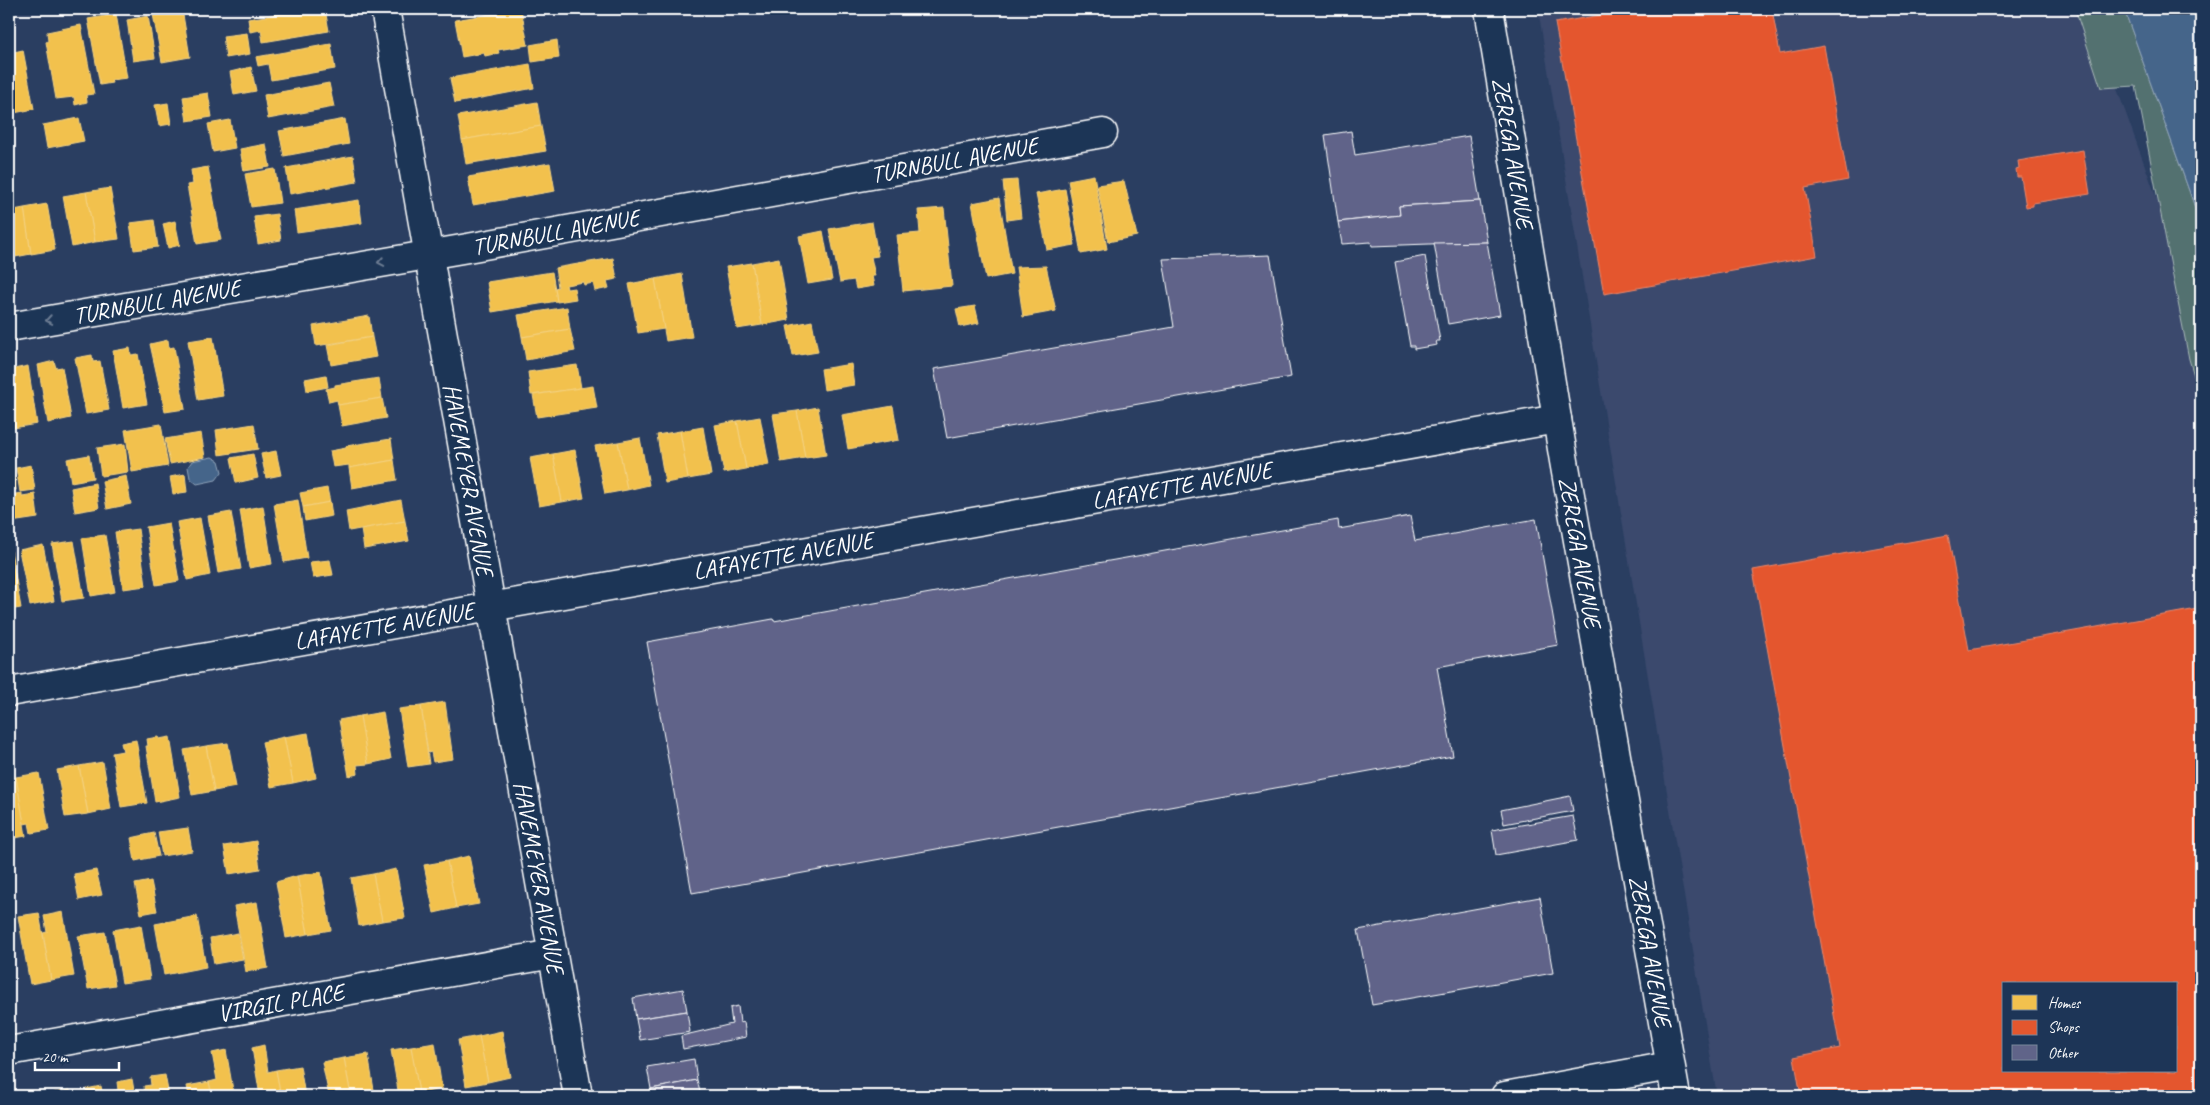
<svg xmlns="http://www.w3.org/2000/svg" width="2210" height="1105" font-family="Caveat,sans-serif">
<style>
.built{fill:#3a496d;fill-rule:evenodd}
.green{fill:#537170;stroke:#a9b8b8}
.water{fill:#45658a;stroke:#8fa3b9}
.homes{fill:#f2c14e;stroke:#f6d483}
.shops{fill:#e4572e;stroke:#ec896d;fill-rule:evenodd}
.building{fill:#606489;stroke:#fff}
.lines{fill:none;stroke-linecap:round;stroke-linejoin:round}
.minor-casing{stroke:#fff;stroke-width:31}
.tertiary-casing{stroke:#fff;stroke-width:31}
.secondary-casing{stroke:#fff;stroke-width:31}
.minor{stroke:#1d3557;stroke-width:28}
.tertiary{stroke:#1d3557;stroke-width:28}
.secondary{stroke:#1d3557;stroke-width:28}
.oneway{stroke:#6c7c92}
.labels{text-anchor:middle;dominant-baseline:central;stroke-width:5;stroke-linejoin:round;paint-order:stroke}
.street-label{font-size:24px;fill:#fff;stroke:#1d3557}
</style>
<rect width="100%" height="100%" fill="#2a3e61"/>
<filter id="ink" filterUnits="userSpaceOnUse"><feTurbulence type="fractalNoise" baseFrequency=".02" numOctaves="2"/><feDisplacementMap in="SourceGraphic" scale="10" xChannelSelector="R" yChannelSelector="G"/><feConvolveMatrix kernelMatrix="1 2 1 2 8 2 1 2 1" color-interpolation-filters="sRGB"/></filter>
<g filter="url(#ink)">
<path class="built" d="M1538,9H2088L2201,320V1096H1717ZM2004,984H2176V1071H2004Z"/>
<polygon class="green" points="2075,9 2124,9 2201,224 2201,399 2189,359 2136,86 2101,88"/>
<g class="water">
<polygon points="2124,9 2201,9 2201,224"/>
<polygon points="212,457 219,461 222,472 216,480 197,484 190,478 188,467 192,461"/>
</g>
<g class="homes">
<polygon points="152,9 182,9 190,57 162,62"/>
<polygon points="307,9 325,9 329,31 263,42 261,30 250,32 248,19"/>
<polygon points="521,9 528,45 498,50 499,53 485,56 484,53 462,57 455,20"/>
<polygon points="116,14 127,78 111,80 112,83 100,85 88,19"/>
<polygon points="148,16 155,58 133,61 127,20"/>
<polygon points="81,25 94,94 86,95 87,102 75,105 74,97 56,99 46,42 48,41 47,32"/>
<polygon points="247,33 250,54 226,58 223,36"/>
<polygon points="557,40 559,58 532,62 530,45"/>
<polygon points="331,44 335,69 271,80 268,64 258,66 256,57"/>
<polygon points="23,50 34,109 9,114 9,53"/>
<polygon points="530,64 534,88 455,103 450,78"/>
<polygon points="251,67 256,91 234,95 230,72"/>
<polygon points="329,83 334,107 268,119 264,95"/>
<polygon points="208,93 212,117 187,121 183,97"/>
<polygon points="537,102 541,126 462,140 458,116"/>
<polygon points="168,103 171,124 159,126 155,105"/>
<polygon points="79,118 84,141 47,148 43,125"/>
<polygon points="345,119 349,144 284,156 279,131"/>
<polygon points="230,120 235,148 213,152 208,124"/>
<polygon points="541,126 546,151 466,164 462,140"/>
<polygon points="266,144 270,167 244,171 240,149"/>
<polygon points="353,156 357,182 290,194 286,168"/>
<polygon points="550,163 555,191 473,205 468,177"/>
<polygon points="208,167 221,240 197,244 187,185 193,184 191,170"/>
<polygon points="275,169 280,203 251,207 245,174"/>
<polygon points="1094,175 1107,249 1081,254 1068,180"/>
<polygon points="1017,180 1021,218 1007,220 1003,181"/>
<polygon points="1124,181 1137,236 1108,242 1097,185"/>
<polygon points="110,188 119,239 95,242 86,192"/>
<polygon points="1065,189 1075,245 1047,250 1036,194"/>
<polygon points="86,192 95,242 72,247 63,196"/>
<polygon points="999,198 1012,274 986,279 972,203"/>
<polygon points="359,200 362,223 297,232 294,210"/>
<polygon points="47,204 55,250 31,254 24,208"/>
<polygon points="24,208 31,254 10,258 9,211"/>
<polygon points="944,208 952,286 903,291 897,235 920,233 918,210"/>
<polygon points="277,214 281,240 258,244 254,217"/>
<polygon points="154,220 158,247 134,250 130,223"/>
<polygon points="175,221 180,245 168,248 163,224"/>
<polygon points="872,222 878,256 871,257 875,276 872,276 874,286 856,289 854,280 840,282 829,229"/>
<polygon points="823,231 832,280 808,284 799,236"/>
<polygon points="613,258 617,279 607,281 609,288 595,291 593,283 584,285 583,282 566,285 567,289 574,288 576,299 557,302 555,288 558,287 555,268"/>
<polygon points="779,258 789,320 762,325 752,263"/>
<polygon points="752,263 762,325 737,329 726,267"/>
<polygon points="1046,266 1056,311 1023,317 1016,267"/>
<polygon points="552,272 557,301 492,312 487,282"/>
<polygon points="682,274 692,337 666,341 655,279"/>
<polygon points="655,279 664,329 638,333 629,284"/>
<polygon points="975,306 979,323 960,327 956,309"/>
<polygon points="567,307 570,329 522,337 518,315"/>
<polygon points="369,316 372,337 316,346 313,326"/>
<polygon points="812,321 818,352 793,356 787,326"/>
<polygon points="570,329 575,351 526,360 522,337"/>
<polygon points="213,337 223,396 198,400 188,341"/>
<polygon points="372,337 376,357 331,365 327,345"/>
<polygon points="168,340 169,348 174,347 185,409 165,412 150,344"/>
<polygon points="130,348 131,355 138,354 147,404 123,408 113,351"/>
<polygon points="92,355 93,362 100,361 109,410 86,414 75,358"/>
<polygon points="54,361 56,368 62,367 71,418 48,423 38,365"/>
<polygon points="851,364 854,385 824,390 821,369"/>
<polygon points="577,365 581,388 531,395 528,372"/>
<polygon points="28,366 37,424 13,428 9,405 9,370"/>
<polygon points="326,375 328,387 307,391 305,379"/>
<polygon points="379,378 382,398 338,405 337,400 329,402 326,389 335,387 335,385"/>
<polygon points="593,386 597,408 537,417 533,395"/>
<polygon points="382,398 386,418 342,426 338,405"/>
<polygon points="893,406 899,440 848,449 842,415"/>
<polygon points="818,407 826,455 805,458 797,411"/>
<polygon points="797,411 805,458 781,462 773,414"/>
<polygon points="760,417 769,465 746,469 737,421"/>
<polygon points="737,421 746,469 724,473 715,425"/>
<polygon points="161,424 168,466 132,472 125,430"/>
<polygon points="254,424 258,449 219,455 216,430"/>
<polygon points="703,427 711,475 688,479 680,431"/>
<polygon points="680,431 688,479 665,483 657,435"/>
<polygon points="201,433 205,457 170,464 165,439"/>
<polygon points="640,438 649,485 627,490 618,442"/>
<polygon points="391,439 394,460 349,468 349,465 333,467 330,451 346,448 346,446"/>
<polygon points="618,442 627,490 605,494 595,446"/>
<polygon points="125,444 128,472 101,476 97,448"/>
<polygon points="575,450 584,498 562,502 553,454"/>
<polygon points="276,451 281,475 266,478 261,454"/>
<polygon points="253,454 258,478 236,483 231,458"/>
<polygon points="553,454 562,502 539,506 530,458"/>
<polygon points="89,455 93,478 71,482 67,459"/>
<polygon points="394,460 397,480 352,488 349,468"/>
<polygon points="31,465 35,490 20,492 16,468"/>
<polygon points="12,468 16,490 9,491 9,469"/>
<polygon points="185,474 187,492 173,494 170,477"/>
<polygon points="126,476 131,504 107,509 102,481"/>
<polygon points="95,483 99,508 75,512 71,488"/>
<polygon points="327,488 330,502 303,507 300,493"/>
<polygon points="22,493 22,496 35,494 38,518 11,522 9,495"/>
<polygon points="298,500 307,558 284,562 274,504"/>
<polygon points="401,500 405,521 349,531 346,511"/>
<polygon points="330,502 332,516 305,521 303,507"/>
<polygon points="263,506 272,564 249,568 240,510"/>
<polygon points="231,512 241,569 218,573 208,516"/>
<polygon points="200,518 210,575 187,580 177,522"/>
<polygon points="405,521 409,541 364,549 361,529"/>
<polygon points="169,523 179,581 156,585 146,527"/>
<polygon points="138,529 146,586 123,589 115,532"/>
<polygon points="105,535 115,592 91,596 82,538"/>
<polygon points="74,541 84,598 62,601 52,544"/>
<polygon points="43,545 54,601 30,606 19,550"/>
<polygon points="9,551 11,551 21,608 9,610"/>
<polygon points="330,560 333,575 313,578 310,562"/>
<polygon points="445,702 453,759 433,762 431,752 428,753 421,706"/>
<polygon points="421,706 429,764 408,767 399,709"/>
<polygon points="383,712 391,759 368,764 360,716"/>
<polygon points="360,716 368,764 357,765 358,774 349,776 339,720"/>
<polygon points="308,733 316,778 293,783 284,737"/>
<polygon points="158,737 159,739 170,737 180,797 155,802 146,746 148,746 147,739"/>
<polygon points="284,737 293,783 271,787 262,742"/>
<polygon points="136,740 147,803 121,807 112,753 123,751 121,743"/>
<polygon points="228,743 236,787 214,791 206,746"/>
<polygon points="206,746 214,791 192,795 184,750"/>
<polygon points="103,762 111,809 88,814 79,766"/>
<polygon points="79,766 88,814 65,817 57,770"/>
<polygon points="39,773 49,830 31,833 29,823 24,824 16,777"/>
<polygon points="16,777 26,836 9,839 9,778"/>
<polygon points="188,828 192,851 162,856 158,832"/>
<polygon points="154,833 159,856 135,861 131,838"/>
<polygon points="256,841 260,869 229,874 224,846"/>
<polygon points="469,856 479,904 456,908 447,861"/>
<polygon points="447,861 456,908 434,913 424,865"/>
<polygon points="396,869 405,918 382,921 373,874"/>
<polygon points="96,870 102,895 79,900 74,874"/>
<polygon points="321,872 331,930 308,934 297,876"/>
<polygon points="373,874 382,921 359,926 351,878"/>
<polygon points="297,876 308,934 286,938 276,882"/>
<polygon points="151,881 157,911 141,914 135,884"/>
<polygon points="257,902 268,968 246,972 234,906"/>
<polygon points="63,912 74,976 51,980 43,933 47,932 44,916"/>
<polygon points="39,913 51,980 30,984 18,916"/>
<polygon points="197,916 206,967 164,975 155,924"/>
<polygon points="141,925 150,979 122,983 113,930"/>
<polygon points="105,932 115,985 88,989 78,936"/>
<polygon points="238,933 243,959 214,964 210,938"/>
<polygon points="502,1031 510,1077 488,1082 479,1036"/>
<polygon points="479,1036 488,1082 466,1086 458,1040"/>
<polygon points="435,1043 442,1089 419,1093 411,1047"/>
<polygon points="264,1045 268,1072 276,1070 281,1096 260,1096 252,1048"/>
<polygon points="411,1047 419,1093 399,1096 391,1050"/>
<polygon points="226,1050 234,1096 212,1096 209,1082 217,1080 212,1053"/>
<polygon points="368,1054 375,1096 351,1096 344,1058"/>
<polygon points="344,1058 351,1096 329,1096 322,1062"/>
<polygon points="300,1066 305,1096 281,1096 276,1070"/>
<polygon points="165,1075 169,1096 145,1096 144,1086 151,1085 150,1077"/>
<polygon points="132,1079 135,1096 114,1096 113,1091 118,1090 117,1082"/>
<polygon points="209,1082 212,1096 189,1096 187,1086"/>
<polygon points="101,1086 103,1096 87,1096 86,1089"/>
<polygon points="70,1090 71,1096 54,1096 54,1093"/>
</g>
<g class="shops">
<polygon points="1635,9 1772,9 1780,54 1824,46 1848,180 1805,188 1817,256 1604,294 1555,23"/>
<polygon points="2083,150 2090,194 2033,203 2033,206 2026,207 2021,177 2017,177 2016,169 2019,168 2018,161"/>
<path d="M1948,535L1969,650L2197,609L2201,634V1096H1801L1794,1057L1840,1048L1753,570ZM2004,984H2176V1071H2004Z"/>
</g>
<g class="building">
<polygon points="1351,131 1355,155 1469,136 1480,201 1399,206 1400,215 1338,222 1325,135"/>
<polygon points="1480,201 1487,242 1372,246 1371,242 1342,244 1338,222 1400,215 1399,206"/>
<polygon points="1487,242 1500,315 1448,324 1434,243"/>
<polygon points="1270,255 1291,377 947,438 934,369 1174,327 1163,259"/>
<polygon points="1425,256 1440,341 1436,341 1437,345 1414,349 1414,346 1410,346 1395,262"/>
<polygon points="1410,516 1415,541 1536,519 1558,645 1437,667 1453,756 692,893 647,642 773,619 774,621 1338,520 1339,529"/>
<polygon points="1570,796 1573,811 1504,824 1501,810"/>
<polygon points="1573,816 1578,840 1496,855 1492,830"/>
<polygon points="1540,897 1553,973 1372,1005 1358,930"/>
<polygon points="683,989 687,1011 636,1019 633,998"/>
<polygon points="738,1006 740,1023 744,1022 746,1037 683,1049 681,1036 732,1024 730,1008"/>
<polygon points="687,1011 690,1032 640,1040 636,1019"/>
<polygon points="694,1059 697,1080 651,1089 647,1067"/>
<polygon points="697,1080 701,1096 652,1096 651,1089"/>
</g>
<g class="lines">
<defs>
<g id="minor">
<path id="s1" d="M385,9L578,1096"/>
<path id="s2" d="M9,327L462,249L1103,133"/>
<path id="s3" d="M9,1051L553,954"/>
<polyline points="1505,1096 1670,1066"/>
</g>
<g id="tertiary">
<path id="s4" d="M9,692L1557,419"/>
</g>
<g id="secondary">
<path id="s5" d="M1489,9L1564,461L1676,1096"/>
</g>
</defs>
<use href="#minor" class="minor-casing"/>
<use href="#tertiary" class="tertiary-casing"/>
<use href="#secondary" class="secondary-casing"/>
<use href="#minor" class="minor"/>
<use href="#tertiary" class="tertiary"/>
<use href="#secondary" class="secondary"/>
</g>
<defs><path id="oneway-chevron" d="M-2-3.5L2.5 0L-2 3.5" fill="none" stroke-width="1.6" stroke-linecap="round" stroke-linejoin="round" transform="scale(1.25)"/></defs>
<g class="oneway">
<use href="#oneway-chevron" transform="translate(381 262) rotate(170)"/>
<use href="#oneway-chevron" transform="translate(49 320) rotate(170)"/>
</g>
</g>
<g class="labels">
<g class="street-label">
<text stroke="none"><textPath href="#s5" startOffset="146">ZEREGA AVENUE</textPath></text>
<text stroke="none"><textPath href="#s2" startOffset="960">TURNBULL AVENUE</textPath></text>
<text stroke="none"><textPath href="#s2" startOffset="555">TURNBULL AVENUE</textPath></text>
<text stroke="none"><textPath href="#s2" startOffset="150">TURNBULL AVENUE</textPath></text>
<text stroke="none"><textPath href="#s1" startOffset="478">HAVEMEYER AVENUE</textPath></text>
<text stroke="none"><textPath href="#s4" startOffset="1191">LAFAYETTE AVENUE</textPath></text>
<text stroke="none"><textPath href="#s5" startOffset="551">ZEREGA AVENUE</textPath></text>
<text stroke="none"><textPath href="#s4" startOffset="786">LAFAYETTE AVENUE</textPath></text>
<text stroke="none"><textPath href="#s4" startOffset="381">LAFAYETTE AVENUE</textPath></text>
<text stroke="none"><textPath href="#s1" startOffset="882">HAVEMEYER AVENUE</textPath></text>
<text stroke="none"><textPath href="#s5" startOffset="956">ZEREGA AVENUE</textPath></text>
<text stroke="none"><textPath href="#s3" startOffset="276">VIRGIL PLACE</textPath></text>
</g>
</g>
<rect width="2210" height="1105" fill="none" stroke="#1d3557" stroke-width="30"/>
<rect x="15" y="15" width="2180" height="1075" fill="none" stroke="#fff" stroke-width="2" filter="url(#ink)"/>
<rect x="2002" y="982" width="175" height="90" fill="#1d3557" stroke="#77869a"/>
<rect x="2012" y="995" width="25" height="15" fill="#f2c14e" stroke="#77869a"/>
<text x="2048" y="1008" font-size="15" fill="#ffffff">Homes</text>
<rect x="2012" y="1020" width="25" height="15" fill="#e4572e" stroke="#77869a"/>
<text x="2048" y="1032" font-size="15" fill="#ffffff">Shops</text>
<rect x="2012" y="1045" width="25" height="15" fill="#606489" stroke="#77869a"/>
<text x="2048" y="1058" font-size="15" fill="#ffffff">Other</text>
<path d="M35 1062v8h84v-8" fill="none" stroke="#ffffff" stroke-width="2.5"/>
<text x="42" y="1062" font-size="15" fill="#ffffff" stroke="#1d3557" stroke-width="4" paint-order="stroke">20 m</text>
</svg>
